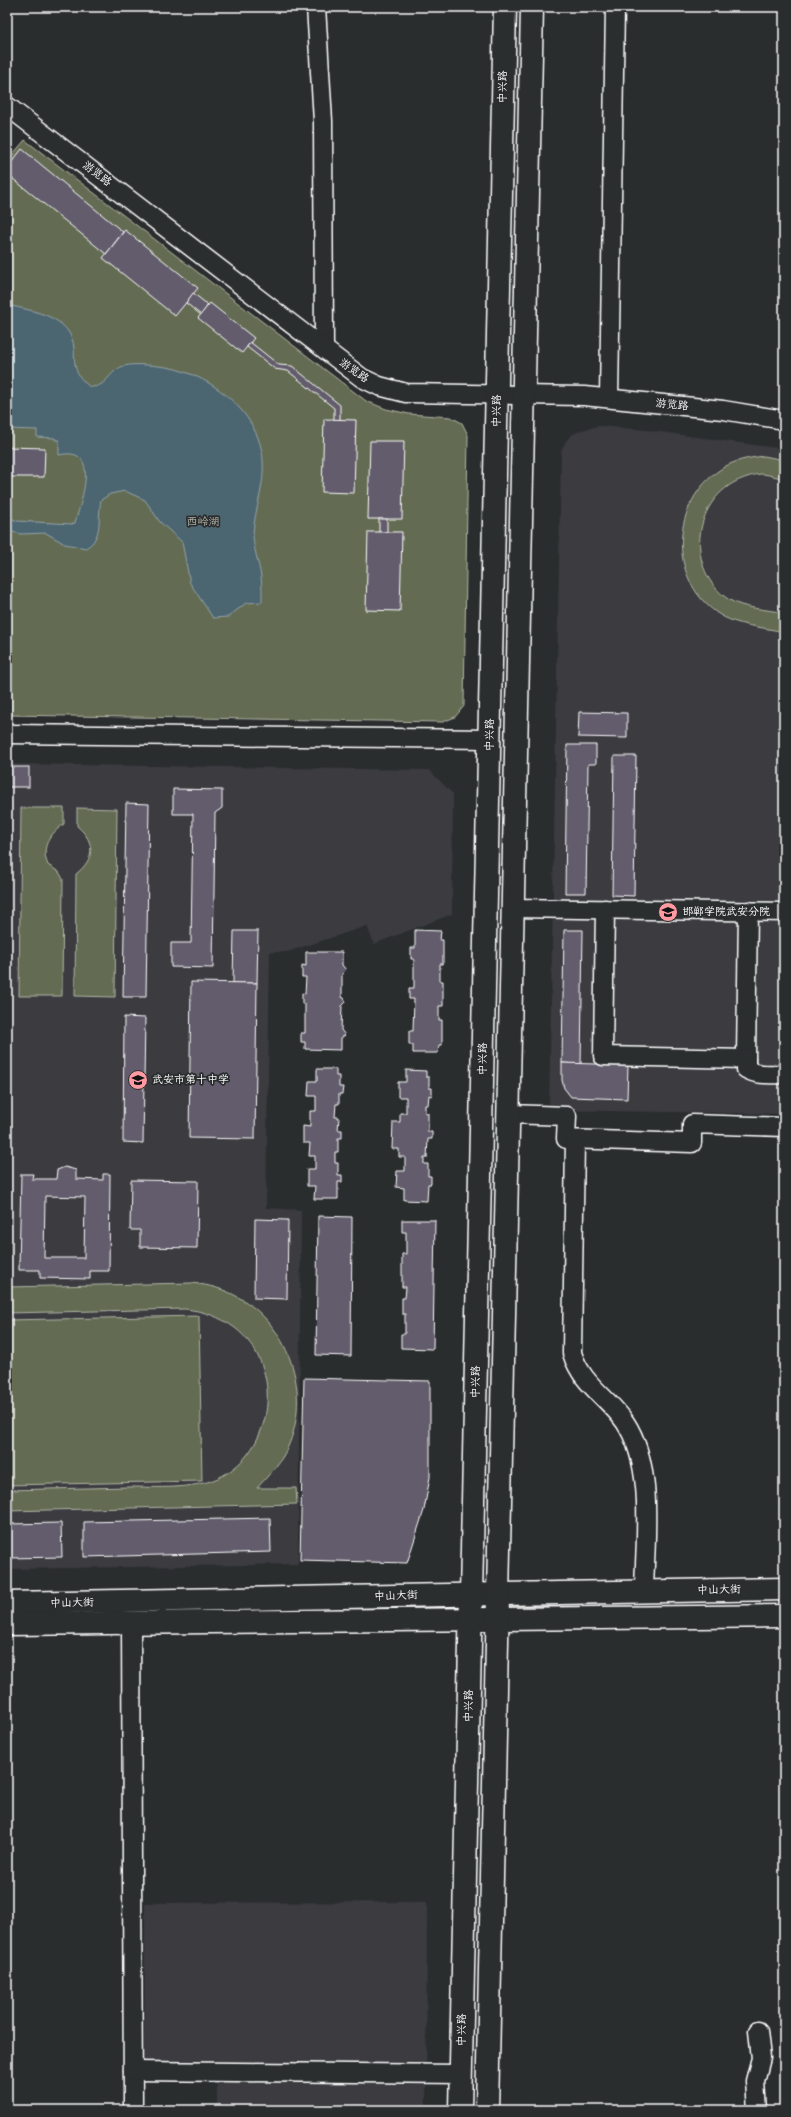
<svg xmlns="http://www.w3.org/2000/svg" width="791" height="2117" font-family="Kalam,'LXGW WenKai TC',sans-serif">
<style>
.built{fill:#3b3b41}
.green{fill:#646c52;stroke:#b2b6a8}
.water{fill:#4c6571;stroke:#94a3aa}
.building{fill:#625b6c;stroke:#fff;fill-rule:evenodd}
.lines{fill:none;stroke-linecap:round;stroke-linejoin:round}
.minor-casing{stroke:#fff;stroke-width:21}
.major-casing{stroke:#fff;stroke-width:25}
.minor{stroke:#2a2d2e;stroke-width:18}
.major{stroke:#2a2d2e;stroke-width:22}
.labels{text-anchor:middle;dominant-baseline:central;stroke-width:3.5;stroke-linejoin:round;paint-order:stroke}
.street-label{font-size:11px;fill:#fff;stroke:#2a2d2e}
.park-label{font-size:11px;fill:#b2b6a8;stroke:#2a2d2e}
.poi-label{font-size:11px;fill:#fff;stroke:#2a2d2e;text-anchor:start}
</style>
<rect width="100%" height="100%" fill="#2a2d2e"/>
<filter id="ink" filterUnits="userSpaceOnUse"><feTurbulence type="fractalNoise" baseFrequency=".025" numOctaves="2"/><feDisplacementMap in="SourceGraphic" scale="8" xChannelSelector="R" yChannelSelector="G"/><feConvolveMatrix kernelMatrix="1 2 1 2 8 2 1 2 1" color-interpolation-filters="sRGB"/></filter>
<g filter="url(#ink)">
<g class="built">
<polygon points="599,426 646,430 784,449 784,1114 549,1110 561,451 566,441 573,434 582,430"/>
<polygon points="7,764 429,770 453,794 452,914 374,944 367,926 287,952 270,952 266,1208 301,1210 298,1564 7,1569"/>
<polygon points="427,1902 426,2110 217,2110 217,2064 144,2066 145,1903"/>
</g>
<g class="green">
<polygon points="25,140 366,401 386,409 409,414 451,417 462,423 468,435 464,706 455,717 443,722 7,715 7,161"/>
<path d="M764,456L784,460V479C777,477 770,475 763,474C754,474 744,478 737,481C692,503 686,570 728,599C743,609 767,609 784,613V632C763,627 735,626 717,613C667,578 671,502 721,469C734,460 749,458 764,456Z"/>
<path d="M21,808H64V824C50,834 40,847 48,865L59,872L63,879L62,996H19Z"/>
<path d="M77,808L117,809L115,997L75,996L76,874C95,859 96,842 77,826Z"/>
<path d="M192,1283C209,1285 224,1289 238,1297C292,1327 313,1399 285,1453C277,1467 267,1477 257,1488H296L297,1504L7,1511V1490C47,1489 88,1488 128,1487C158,1487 191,1490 218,1478C275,1451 285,1367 235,1328C220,1317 204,1311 185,1309L7,1313V1287Z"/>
<polygon points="199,1316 202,1481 7,1485 7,1320"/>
</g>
<path class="water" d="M7,305C33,311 72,316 74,349C75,368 74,374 90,387C106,388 108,373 121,367C131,363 147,365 158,366C205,370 260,410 263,461C265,485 255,508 253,533C253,548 259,563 261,577C262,585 262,594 262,602L246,603L228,617L213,618L190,583L182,542L160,522L145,500L125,491L110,494L101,500C97,517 104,537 86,548L65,544L46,533L20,534L7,530V512L11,518L17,521L72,524L75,523C81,501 102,445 59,455V440H55V438L37,437V430L7,429Z"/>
<g class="building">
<polygon points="22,149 123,232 106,254 7,174 7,168"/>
<polygon points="125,230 198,288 175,316 103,258"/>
<polygon points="193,293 208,305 201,315 186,303"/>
<polygon points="210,303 254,338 242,353 198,318"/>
<polygon points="250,342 279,365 292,366 340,405 340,420 334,420 334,408 288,371 275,369 247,347"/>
<polygon points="324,419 356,420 354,493 322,492"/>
<polygon points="370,441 404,441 402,519 368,519"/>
<polygon points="7,447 45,448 44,477 7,477"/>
<rect x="379" y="519" width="8" height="13"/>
<polygon points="368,532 402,532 400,611 366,610"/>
<polygon points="579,712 627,713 627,738 578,737"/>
<polygon points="567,745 596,745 596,764 588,764 586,893 565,893"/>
<polygon points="614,756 636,756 634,896 612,895"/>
<rect x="7" y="767" width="22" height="20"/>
<polygon points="173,789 222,790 222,808 215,813 213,968 171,967 171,943 191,943 193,814 173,814"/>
<polygon points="126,803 149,804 146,997 123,997"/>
<polygon points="781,894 784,894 784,930 780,929"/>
<polygon points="415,930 441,931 440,940 443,940 443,964 440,964 440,981 443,981 443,1006 439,1006 439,1020 442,1020 442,1045 439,1045 438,1053 413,1053 413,1045 409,1045 409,1031 413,1031 414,999 409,999 409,988 414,988 414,959 411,959 411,948 415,948"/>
<polygon points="564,930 583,930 581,1064 562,1063"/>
<polygon points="234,931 258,931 257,983 233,983"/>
<polygon points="784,940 784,1064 781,1064"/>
<polygon points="306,952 342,952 342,965 346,970 342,974 342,997 344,998 346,1002 342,1006 341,1030 345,1035 341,1038 341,1050 305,1049 305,1042 301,1042 301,1033 305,1033 305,1004 302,1004 302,993 305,994 306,977 302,977 302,965 306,966"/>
<polygon points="191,982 257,983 255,1139 189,1138"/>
<polygon points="124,1017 145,1018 143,1143 123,1142"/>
<polygon points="562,1063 628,1065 627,1099 571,1097 564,1088 562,1080"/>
<polygon points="317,1069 336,1069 336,1076 339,1076 339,1087 343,1087 342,1094 339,1094 339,1104 336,1104 335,1117 339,1117 338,1130 342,1130 342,1138 338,1138 338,1152 335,1152 335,1163 338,1163 338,1175 342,1175 342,1182 338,1182 338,1199 314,1199 315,1186 307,1186 307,1169 315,1169 315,1156 309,1156 310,1143 303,1143 303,1126 310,1127 310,1111 316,1111 316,1096 308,1096 309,1081 317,1081"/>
<polygon points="406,1070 426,1071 426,1077 429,1077 429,1088 432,1088 432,1096 429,1095 428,1105 425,1105 425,1113 428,1113 428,1132 432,1132 432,1139 428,1139 427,1158 424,1158 424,1164 428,1164 428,1176 431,1176 431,1184 428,1184 427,1201 404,1200 404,1188 396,1187 397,1171 405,1171 405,1157 399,1157 399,1149 392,1149 393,1122 400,1122 400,1113 406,1113 406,1097 398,1097 398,1082 406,1082"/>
<polygon points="7,1141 10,1141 9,1277 7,1277"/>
<path d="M65,1167L76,1170V1179L103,1180V1174H110L109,1271H90V1279L40,1278V1270H19L21,1174H33L32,1179H56L57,1170ZM45,1196L85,1197L84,1258H44Z"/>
<polygon points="131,1180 198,1181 197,1248 140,1247 140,1230 130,1230"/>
<polygon points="318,1216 352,1217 351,1356 316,1355"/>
<polygon points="255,1219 288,1220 287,1299 254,1298"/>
<polygon points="402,1220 435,1220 433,1349 401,1348 401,1334 405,1334 405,1314 402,1314 402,1298 405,1298 406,1287 402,1287 402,1254 406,1254 406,1232 402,1232"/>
<polygon points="304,1378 430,1381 430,1477 424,1510 407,1563 300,1560"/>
<polygon points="270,1518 271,1552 84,1557 84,1522"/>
<polygon points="61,1523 62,1557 7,1558 7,1524"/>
</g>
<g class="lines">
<defs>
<g id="minor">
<polyline points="316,7 323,121 324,348"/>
<polyline points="7,106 362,378 379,386 406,393 584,396 723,410 784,420"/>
<polyline points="609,398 615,7"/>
<polyline points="7,734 490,739"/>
<polyline points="513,908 784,912"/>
<polyline points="605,909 603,1056 746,1059 748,911"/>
<path d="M746,1059V1069C758,1076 771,1074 784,1074"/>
<polyline points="509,1114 567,1116 566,1139 692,1143 692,1124 784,1127"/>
<path d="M575,1140L572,1353C582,1385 607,1396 625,1422C655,1467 645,1539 644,1591"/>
<polyline points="131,1622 133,2110"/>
<polyline points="133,2071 461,2074"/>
<polyline points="757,2110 755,2081 761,2058 758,2031"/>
</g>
<g id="major">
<path d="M7,1603C266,1600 525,1592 784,1589"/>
<polyline points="7,1624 784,1616"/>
<polyline points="460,2110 505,7"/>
<polyline points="487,2110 532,7"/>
</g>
</defs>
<use href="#minor" class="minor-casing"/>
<use href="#major" class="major-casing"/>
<use href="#minor" class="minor"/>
<use href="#major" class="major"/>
</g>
</g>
<defs>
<symbol id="university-disc" viewBox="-11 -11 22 22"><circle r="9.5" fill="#ff9aa2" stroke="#2a2d2e"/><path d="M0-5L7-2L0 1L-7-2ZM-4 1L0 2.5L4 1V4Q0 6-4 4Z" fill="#111"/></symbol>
<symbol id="school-disc" viewBox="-11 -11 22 22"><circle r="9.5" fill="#ff9aa2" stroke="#2a2d2e"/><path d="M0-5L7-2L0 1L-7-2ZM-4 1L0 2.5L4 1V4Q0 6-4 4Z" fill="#111"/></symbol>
</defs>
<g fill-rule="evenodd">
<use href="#university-disc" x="657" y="901" width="22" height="22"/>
<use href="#school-disc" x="127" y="1069" width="22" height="22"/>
</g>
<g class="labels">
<g class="street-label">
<text transform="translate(503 87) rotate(-89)">中兴路</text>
<text transform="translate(97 174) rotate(37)">游览路</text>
<text transform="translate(354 371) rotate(35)">游览路</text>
<text transform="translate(672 405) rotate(6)">游览路</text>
<text transform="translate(497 411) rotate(-89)">中兴路</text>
<text transform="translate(490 735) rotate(-89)">中兴路</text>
<text transform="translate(483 1059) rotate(-89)">中兴路</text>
<text transform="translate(476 1382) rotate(-89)">中兴路</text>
<text transform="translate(719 1590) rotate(-1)">中山大街</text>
<text transform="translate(396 1596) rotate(-2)">中山大街</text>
<text transform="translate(72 1603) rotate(-1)">中山大街</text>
<text transform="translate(469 1706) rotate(-89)">中兴路</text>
<text transform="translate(462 2030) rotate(-89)">中兴路</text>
</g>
<g class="park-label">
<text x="203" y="522">西岭湖</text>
</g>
<g class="poi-label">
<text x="682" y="912">邯郸学院武安分院</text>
<text x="152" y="1080">武安市第十中学</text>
</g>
</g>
<rect width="791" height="2117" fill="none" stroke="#2a2d2e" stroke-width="24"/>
<rect x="12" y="12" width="767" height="2093" fill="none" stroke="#fff" stroke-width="1.5" filter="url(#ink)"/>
</svg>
